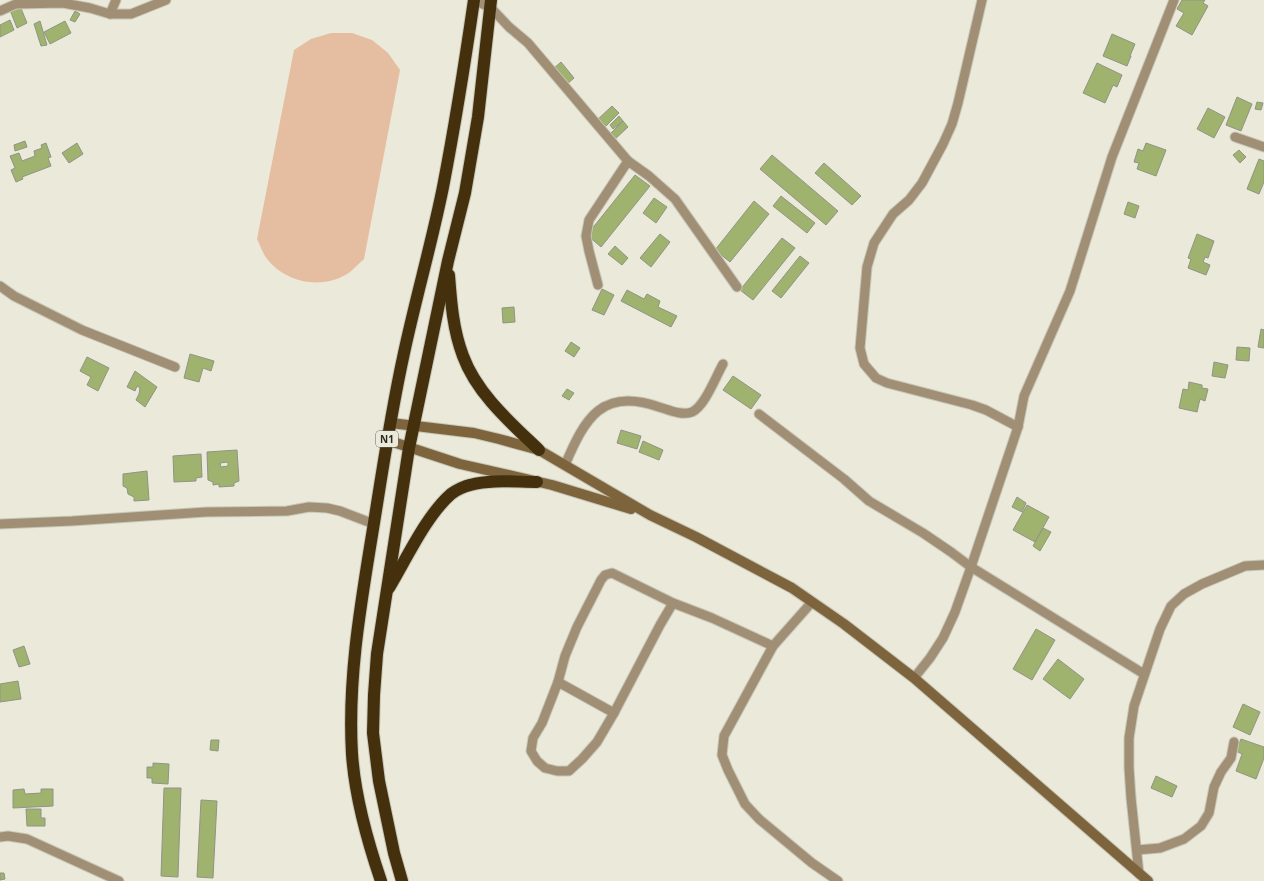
<svg xmlns="http://www.w3.org/2000/svg" width="1264" height="881" font-family="'Open Sans',sans-serif">
<style>
.pitch{fill:#e5bda1}
.building{fill:#9fb36e;stroke:#8f9486;fill-rule:evenodd}
.lines{fill:none;stroke-linecap:round;stroke-linejoin:round}
.street-casing{stroke:#c8c7b9;stroke-width:11}
.secondary-casing{stroke:#c8c7b9;stroke-width:12}
.highway-casing{stroke:#c8c7b9;stroke-width:14}
.street{stroke:#a08f74;stroke-width:9}
.secondary{stroke:#7d643c;stroke-width:10}
.highway{stroke:#44300d;stroke-width:12}
.labels{text-anchor:middle;dominant-baseline:central;stroke-width:3;stroke-linejoin:round;paint-order:stroke}
.shield{fill:#ebe9d9;stroke:#65635b;stroke-width:1}
.shield-label{font-size:10px;font-weight:bold;fill:#2b2a25}
</style>
<rect width="100%" height="100%" fill="#ebe9d9"/>
<path class="pitch" d="M331,33H352L372,40L388,53L400,70L364,259C359,263 355,268 350,272C324,291 283,283 265,256C262,251 260,245 257,239L294,50L311,39Z"/>
<g class="building">
<polygon points="1182,0 1205,0 1203,3 1208,6 1192,35 1176,26 1184,13 1177,9"/>
<polygon points="20,6 27,23 17,28 10,10"/>
<polygon points="75,11 80,14 75,22 70,20"/>
<polygon points="10,20 14,30 0,37 0,25"/>
<polygon points="40,21 47,45 41,46 34,24"/>
<polygon points="65,21 71,33 50,44 44,32"/>
<polygon points="1112,34 1135,44 1130,56 1131,56 1127,66 1103,56"/>
<polygon points="561,62 574,78 566,85 553,69"/>
<polygon points="1097,63 1122,75 1117,87 1113,85 1105,103 1083,93"/>
<polygon points="1237,97 1252,104 1241,131 1226,125"/>
<polygon points="1257,102 1263,103 1261,110 1255,109"/>
<polygon points="612,106 619,113 603,129 596,121"/>
<polygon points="1208,108 1225,117 1214,138 1197,129"/>
<polygon points="619,116 623,121 613,129 610,125"/>
<polygon points="623,121 628,127 613,141 608,136"/>
<polygon points="25,141 27,147 15,151 14,145"/>
<polygon points="46,143 51,157 48,158 51,166 22,177 23,179 16,182 11,170 15,168 10,156 19,153 22,161 35,156 34,151 42,148 41,145"/>
<polygon points="77,143 83,154 69,163 62,153"/>
<polygon points="1146,143 1166,150 1156,176 1137,169 1139,163 1134,162 1138,149 1143,151"/>
<polygon points="1239,150 1246,157 1240,163 1233,155"/>
<polygon points="772,155 838,211 826,225 760,169"/>
<polygon points="1259,159 1264,161 1264,182 1259,194 1247,189"/>
<polygon points="824,163 861,196 852,205 815,173"/>
<polygon points="635,175 650,186 601,247 587,235"/>
<polygon points="781,196 815,223 807,233 773,206"/>
<polygon points="654,198 667,207 656,223 643,213"/>
<polygon points="754,201 769,214 730,262 715,250"/>
<polygon points="1128,202 1139,206 1135,218 1124,214"/>
<polygon points="660,234 670,242 651,267 640,258"/>
<polygon points="1197,234 1214,241 1208,258 1205,257 1203,262 1210,265 1206,275 1188,268 1191,259 1188,258"/>
<polygon points="782,238 795,248 753,300 740,290"/>
<polygon points="615,246 628,258 622,265 608,254"/>
<polygon points="800,256 809,263 781,298 772,291"/>
<polygon points="602,289 614,295 604,315 592,310"/>
<polygon points="627,290 644,299 647,294 660,301 658,307 677,316 671,327 621,301"/>
<polygon points="514,307 515,322 503,323 502,308"/>
<polygon points="1261,329 1264,330 1264,348 1258,347"/>
<polygon points="571,342 580,348 574,357 565,351"/>
<polygon points="1237,347 1250,348 1249,361 1236,360"/>
<polygon points="190,354 214,361 211,371 203,368 199,382 184,378"/>
<polygon points="87,357 109,368 98,391 87,385 91,377 80,371"/>
<polygon points="1214,362 1228,365 1225,378 1212,376"/>
<polygon points="135,371 157,387 145,407 136,400 139,394 140,388 137,386 135,391 127,387"/>
<polygon points="733,376 761,395 751,409 723,390"/>
<polygon points="1189,382 1202,385 1202,388 1208,389 1205,401 1200,399 1197,412 1179,408 1183,389 1188,390"/>
<polygon points="567,389 574,393 569,400 562,396"/>
<polygon points="621,430 641,436 637,449 617,443"/>
<polygon points="643,441 663,450 659,460 639,452"/>
<path d="M237,450L239,481L234,483V486L219,487V484L213,485V482L208,480L207,452ZM228,462V466L221,467L220,463Z"/>
<polygon points="201,454 202,477 196,478 196,481 174,482 173,456"/>
<polygon points="147,471 149,500 134,501 134,497 128,494 127,488 123,486 123,474"/>
<polygon points="1017,497 1026,503 1022,512 1012,507"/>
<polygon points="1027,505 1049,517 1035,542 1013,530"/>
<polygon points="1043,528 1051,532 1040,551 1033,546"/>
<polygon points="1036,629 1055,640 1032,680 1013,669"/>
<polygon points="24,646 30,664 19,667 13,650"/>
<polygon points="1058,659 1084,679 1070,699 1043,679"/>
<polygon points="18,681 21,699 0,702 0,684"/>
<polygon points="1243,704 1260,712 1250,735 1233,727"/>
<polygon points="1241,739 1264,747 1264,758 1256,779 1236,771 1242,754 1236,751"/>
<polygon points="211,740 219,740 218,751 210,750"/>
<polygon points="153,763 169,764 168,784 152,783 152,778 147,778 147,767 153,767"/>
<polygon points="1156,776 1177,786 1172,797 1151,788"/>
<polygon points="164,788 181,788 178,877 161,876"/>
<polygon points="24,789 25,794 41,793 41,789 53,789 53,806 13,808 13,790"/>
<polygon points="201,800 217,801 213,878 197,877"/>
<polygon points="26,809 41,809 41,818 45,818 45,826 27,826"/>
<polygon points="0,873 4,873 5,879 0,880"/>
</g>
<g class="lines">
<defs>
<g id="street">
<polyline points="474,0 491,8 509,27 528,43 628,161 589,220 586,236 589,251 598,285"/>
<polyline points="982,0 958,103 952,124 943,144 922,183 909,200 893,214 874,243 867,267 860,348 864,364 876,378 887,383 972,405 986,410 1018,427"/>
<polyline points="0,11 16,4 63,3 90,8 110,14 131,14 166,0"/>
<polyline points="110,14 116,0"/>
<polyline points="1235,137 1264,147"/>
<polyline points="628,161 649,176 675,199 737,287"/>
<polyline points="0,286 14,296 82,330 175,367"/>
<polyline points="759,414 844,479 869,501 923,533 951,552 971,567 1144,674"/>
<path d="M565,465C585,418 602,387 659,407C669,410 682,416 692,412C705,406 716,376 723,364"/>
<polyline points="0,524 72,521 206,512 287,511 309,507 327,508 340,511 374,524"/>
<polyline points="812,602 773,646 724,736 722,755 728,770 745,804 759,819 812,863 838,881"/>
<polyline points="673,603 612,573 605,575 601,580 577,627 565,656 558,682 542,723 533,738 531,751 537,761 545,768 557,771 569,771 582,759 597,742 614,713 660,625 673,603 712,618 773,646"/>
<polyline points="914,678 930,658 943,638 955,612 971,567 1018,427 1024,396 1070,291 1112,157 1174,0"/>
<polyline points="558,682 614,713"/>
<polyline points="0,837 8,836 27,839 119,881"/>
<polyline points="1137,850 1160,848 1184,839 1201,826 1209,813 1214,787 1221,772 1231,758 1234,742"/>
<polyline points="1139,874 1131,798 1129,768 1129,738 1134,706 1160,629 1171,606 1184,594 1202,584 1245,566 1264,565"/>
</g>
<g id="secondary">
<polyline points="391,423 474,433 499,439 539,450 650,515 696,537 792,588 844,624 914,678 1148,881"/>
<polyline points="387,440 460,464 552,485 631,509"/>
</g>
<g id="highway">
<path d="M449,275C451,302 453,330 463,356C477,394 511,423 539,450"/>
<path d="M389,588C407,558 426,516 451,494C456,490 465,486 470,485C492,479 515,482 537,482"/>
<path d="M381,881C367,840 355,798 352,754C347,670 364,587 377,504C385,453 393,403 404,353C416,297 432,242 443,187C455,125 465,62 474,0"/>
<polyline points="402,881 394,853 379,781 373,733 374,695 377,654 409,448 448,261 465,193 478,117 491,0"/>
</g>
</defs>
<use href="#street" class="street-casing"/>
<use href="#secondary" class="secondary-casing"/>
<use href="#highway" class="highway-casing"/>
<use href="#street" class="street"/>
<use href="#secondary" class="secondary"/>
<use href="#highway" class="highway"/>
</g>
<g class="labels">
<rect class="shield" x="376" y="431" width="22" height="16" rx="3"/>
<g class="shield-label">
<text x="387" y="439">N1</text>
</g>
</g>
</svg>
